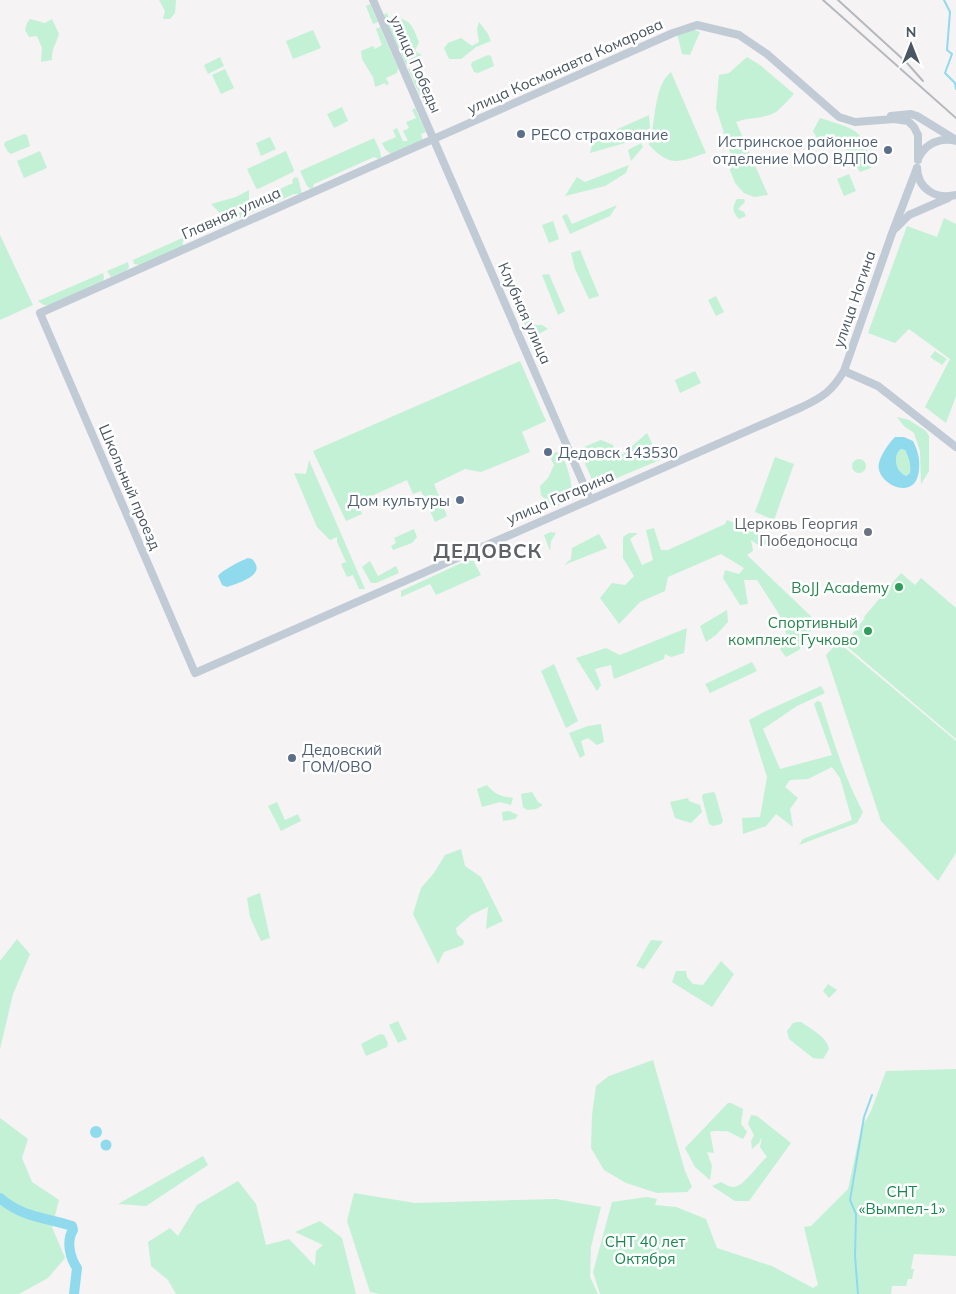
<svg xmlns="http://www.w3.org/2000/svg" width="956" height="1294" font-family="Mulish,sans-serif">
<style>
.green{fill:#c3f1d5}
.water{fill:#90daee;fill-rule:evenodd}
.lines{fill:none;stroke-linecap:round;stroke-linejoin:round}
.stream{stroke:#90daee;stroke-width:2}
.river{stroke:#90daee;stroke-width:10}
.secondary{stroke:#c1cbd6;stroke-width:8}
.rail{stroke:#b5b8bd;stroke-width:2}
.service-dot{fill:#5c6f8a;stroke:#fff;stroke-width:2}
.worship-dot{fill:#6b7280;stroke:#fff;stroke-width:2}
.leisure-dot{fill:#2e9e5b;stroke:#fff;stroke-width:2}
.labels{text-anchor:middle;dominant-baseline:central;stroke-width:5;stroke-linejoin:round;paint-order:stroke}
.street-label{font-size:15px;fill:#4a5661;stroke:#fff}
.service-label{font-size:15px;fill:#4e5e75;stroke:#fff;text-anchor:start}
.worship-label{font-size:15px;fill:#5b616d;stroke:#fff;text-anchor:end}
.leisure-label{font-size:15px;fill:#27864d;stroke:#fff;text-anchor:end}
.park-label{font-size:15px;fill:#17864f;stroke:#fff}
.district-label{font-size:20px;font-weight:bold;letter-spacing:1px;fill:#5f6368;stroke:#fff}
</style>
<rect width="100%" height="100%" fill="#f5f3f3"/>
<g class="green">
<polygon points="159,0 176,0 175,13 170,19 163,19 165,11"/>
<polygon points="370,4 378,22 373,24 366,6"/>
<polygon points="387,13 408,64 406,65 383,15"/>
<path d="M392,18C411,18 412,26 419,42L415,51L422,55L411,60Z"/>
<path d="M30,19L45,23L52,19L59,34C56,44 51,50 52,60L41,62L42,48L37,36L29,37L25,30L27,23Z"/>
<polygon points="479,22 488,34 491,41 476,47 461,59 449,59 444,48 448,43 461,38 472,46 479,42 477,29"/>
<polygon points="651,25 653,30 620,45 618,39"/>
<polygon points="380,27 398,68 397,73 386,78 389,84 386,85 385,83 375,87 373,77 362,59 361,51 373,46 375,49 382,45 376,29"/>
<polygon points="313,30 321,48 293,59 286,41"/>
<polygon points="686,30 695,30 700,32 690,55 682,54 677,33"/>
<polygon points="488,55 491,56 494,66 478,73 474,72 471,65 472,62"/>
<polygon points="220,57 224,66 208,74 204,65"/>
<path d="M747,57L760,65L794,94C788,100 782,107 776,112C764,119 748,117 736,122L768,195L754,197L744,193L735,183L730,170L732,158L716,108L719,75L729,73Z"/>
<polygon points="411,68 427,106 425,107 408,69"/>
<polygon points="225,69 234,88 221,94 212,75"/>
<path d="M671,72L706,153C678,162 671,168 649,145C656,124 653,86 671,72Z"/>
<polygon points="342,107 348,121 334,128 327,114"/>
<polygon points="415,108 426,132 421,134 423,141 391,154 385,149 382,143 396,137 393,130 397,128 403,141 408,141 403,131 409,128 406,122 416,118 412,110"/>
<polygon points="649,115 650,128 625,143 590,153 595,134 600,137"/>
<path d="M820,118C856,130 865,128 871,168L860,172L839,139L822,147L813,131Z"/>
<polygon points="24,134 27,135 30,146 11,154 8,152 4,145 5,142"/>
<polygon points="270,137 276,149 261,156 256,143"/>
<polygon points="374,138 380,151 381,158 379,159 374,157 314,184 312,190 307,186 300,171"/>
<polygon points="641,143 643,147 631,161 628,150"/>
<polygon points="40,151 47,168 24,178 17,161"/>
<polygon points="286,151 294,170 293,172 258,189 256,188 247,169"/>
<polygon points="629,165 626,173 605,186 565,196 577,177 585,182"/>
<polygon points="849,174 856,191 844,196 837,179"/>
<polygon points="295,177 298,178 302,194 294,194 217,228 214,228 212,225 256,205 254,199 256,197 260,198 293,183 292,180"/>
<polygon points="249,190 249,204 235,210 220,213 211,204 236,197"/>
<path d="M737,199H744L745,202L738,209L744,212L746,216L739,219C732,212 732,207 737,199Z"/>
<polygon points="617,205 610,216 570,234 562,216 567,214 572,224"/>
<polygon points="944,218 956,224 956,396 946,423 925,407 950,359 909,329 895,343 868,333 907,226 937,237"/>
<polygon points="553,221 559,239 549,243 542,225"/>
<polygon points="207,227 208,231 182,242 184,246 140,265 134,264 133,260"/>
<polygon points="0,235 33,305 0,320"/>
<polygon points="580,250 599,296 589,299 575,269 571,253"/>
<polygon points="128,262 129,267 127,270 111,277 107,271"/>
<polygon points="103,273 104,277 103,281 50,305 44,305 38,301"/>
<polygon points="549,274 565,311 558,315 542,275"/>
<polygon points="516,284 535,325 542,325 548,329 531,338 509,289"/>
<polygon points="716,296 724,312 716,316 708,300"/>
<polygon points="935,351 947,359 942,365 930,357"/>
<polygon points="520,361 546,421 522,432 530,452 481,472 465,469 434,484 447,516 435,522 421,491 413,494 407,480 358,502 362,514 346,521 313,451"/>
<polygon points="695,371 701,383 680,393 675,380"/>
<polygon points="897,417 909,420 926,431 929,436 929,471 921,484 920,451 914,433 904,426"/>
<polygon points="647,433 660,460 595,487 579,449 601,440 613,445 618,456 623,454"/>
<path d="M901,449L905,450C909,457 911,465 910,473L905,476C896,471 892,456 901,449Z"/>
<path d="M555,452L561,453C567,465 571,478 572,491L567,495V501L554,508L541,495L540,486L548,478L554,465L551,459Z"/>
<polygon points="775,457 794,464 774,520 755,512"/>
<circle cx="859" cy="466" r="7"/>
<polygon points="309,460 315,474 365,589 359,589 353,575 347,577 341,564 346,562 337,542 337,537 330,540 317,527 294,473 306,474"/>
<polygon points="727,520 741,525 777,544 758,545 751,540 753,551 747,555 819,624 811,630 799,650 786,657 780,649 788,639 779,614 757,580 744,580 748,604 740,605 723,578 725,570 739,574 744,568 721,554 668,577 665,591 640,602 619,624 600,598 612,583 625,585 634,576 623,558 623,537 629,533 638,533 630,539 642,565 653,560 646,530 654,528 661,550 668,550 725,524"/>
<polygon points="414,529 417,537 412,543 393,550 391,546 396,543 394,538"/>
<polygon points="551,532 556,533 551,541 550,551 544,535"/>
<polygon points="599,534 607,548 564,565 571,559 572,548"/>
<polygon points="472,558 481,575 436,595 430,584 401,597 401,591"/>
<polygon points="370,561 378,576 396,566 399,573 376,583 371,583 362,567"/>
<polygon points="901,573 915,585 921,578 956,608 956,739 844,644 865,618 864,617"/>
<polygon points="727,610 728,622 716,635 706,642 700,626"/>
<polygon points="687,628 684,653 671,657 665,654 664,659 614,679 611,665 595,669 601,685 597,691 576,658 606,648 620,655"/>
<polygon points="838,642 956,741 956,853 938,881 881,821 826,655"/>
<polygon points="752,662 757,671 710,693 705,684"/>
<polygon points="554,664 578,721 566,728 541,671"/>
<path d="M821,686L825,693L797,706L763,729L780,769L832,755L814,704L817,701L821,702C833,739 844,777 863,812L857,823L799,845L803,839L852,820L840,778L832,767L808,779L790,780L785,787L798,798L790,809L793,827L776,814L766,826L743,834L742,818L760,817L767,777L749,720L764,712Z"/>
<polygon points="601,724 604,742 597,745 588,738 581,741 585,755 580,758 569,733 588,726"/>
<path d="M487,785C494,794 502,797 513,798L511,805L500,802L482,807L477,789Z"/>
<polygon points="532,792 538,802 543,805 536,809 527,810 523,807 521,794"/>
<polygon points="713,792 715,793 723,821 721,824 713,826 709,824 702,797 703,794"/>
<polygon points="688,798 689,801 700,805 702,812 691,823 675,818 670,802"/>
<polygon points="277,802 285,820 298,814 301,821 281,831 268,806"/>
<polygon points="509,811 518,815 515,819 503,821 502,812"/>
<polygon points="461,849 465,866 481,877 503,921 486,929 488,907 471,915 456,928 457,934 464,941 463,945 444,952 438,964 413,914 421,888 434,873 445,855"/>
<polygon points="260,893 270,938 261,941 250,917 247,898"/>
<polygon points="17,939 30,954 13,994 0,1049 0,961"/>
<polygon points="651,940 663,941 644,969 636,966"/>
<polygon points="721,961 734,974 712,1007 672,982 676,971 686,971 687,977 693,984 703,985"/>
<polygon points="828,984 837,990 829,998 823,991"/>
<polygon points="398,1021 407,1039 398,1043 389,1025"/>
<path d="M797,1022H801C811,1029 827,1037 829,1049L823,1059L813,1058L789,1039L787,1031L793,1023Z"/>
<polygon points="380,1034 384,1035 388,1043 387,1047 366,1056 361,1044"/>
<polygon points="653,1060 685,1171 692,1187 687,1192 657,1193 626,1183 604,1170 591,1148 592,1115 596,1086 609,1076"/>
<polygon points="956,1069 956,1256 914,1254 911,1269 914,1269 912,1279 908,1279 906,1286 892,1286 891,1294 600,1294 593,1272 612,1202 647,1197 657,1199 655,1205 676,1207 706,1219 717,1248 772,1266 813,1288 818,1285 804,1227 811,1226 848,1189 861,1129 871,1111 886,1071"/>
<path d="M728,1103H731L743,1109L741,1124L747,1132L743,1139L727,1131C721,1132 716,1130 710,1132L714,1153L707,1152L712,1166L710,1180L695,1167L685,1148Z"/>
<path d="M751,1115L757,1116L791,1143L749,1201H735L712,1186L721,1182C725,1184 729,1187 733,1187C743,1188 758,1164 767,1157L760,1147L762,1137L759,1143L752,1149L751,1141L754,1135L748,1124Z"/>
<polygon points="0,1118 28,1139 22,1158 32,1182 59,1200 52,1227 65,1258 48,1278 19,1294 0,1294"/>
<polygon points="203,1156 208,1165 146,1206 118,1204"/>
<polygon points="238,1181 256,1204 266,1245 289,1239 315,1266 316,1251 323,1245 295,1232 320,1221 342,1238 356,1294 176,1294 168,1280 151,1266 148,1242 170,1228 178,1236 197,1205"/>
<polygon points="354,1193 415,1203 556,1199 601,1207 591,1247 590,1277 598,1294 380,1294 370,1292 347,1221"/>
</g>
<g class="water">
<path d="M895,437H904L913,441C918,451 920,459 919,470C916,504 874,483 879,463C881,454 889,443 895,437ZM901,449L905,450C909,457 911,465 910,473L906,476C896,472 892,456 901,449Z"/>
<path d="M248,558L252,559C268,575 238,583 227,587L222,585L218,576C221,571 242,560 248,558Z"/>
<circle cx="96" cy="1132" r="6"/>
<circle cx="106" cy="1145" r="5.5"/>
</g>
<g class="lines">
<g class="stream">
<polyline points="944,0 950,12 947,50 952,54 945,73 955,83 956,89"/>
<polyline points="858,1294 855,1256 856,1214 850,1200 864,1117 872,1095"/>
</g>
<path class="river" d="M0,1198C23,1218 45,1217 72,1226L73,1230C66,1241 70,1258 77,1268L74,1294"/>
<g class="secondary">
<polyline points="373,0 590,499"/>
<polyline points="891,116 911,114 917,116 956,140"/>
<path d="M919,157C926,143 941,137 956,141"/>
<path d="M917,168L891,236L844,371C832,391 823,397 802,407L195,673L40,313L673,33L697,25L739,35L767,54L839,117L855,122L894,119L908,121L914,127L918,135V160"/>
<path d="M917,168C918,189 936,200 956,195"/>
<polyline points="896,228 909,215 948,198"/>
<polyline points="844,371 878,386 956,447"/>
</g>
<g class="rail">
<polyline points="823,0 956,118"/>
<polyline points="838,0 907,63 923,81"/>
</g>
</g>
<g class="service-dot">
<circle cx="521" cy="134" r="5"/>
<circle cx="888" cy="150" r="5"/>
<circle cx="548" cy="452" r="5"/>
<circle cx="460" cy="500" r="5"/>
<circle cx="292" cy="758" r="5"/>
</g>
<circle class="worship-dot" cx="868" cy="532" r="5"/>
<g class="leisure-dot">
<circle cx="899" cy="587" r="5"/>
<circle cx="868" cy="631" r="5"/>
</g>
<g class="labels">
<g class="street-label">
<text transform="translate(416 64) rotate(66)">улица Победы</text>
<text transform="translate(565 66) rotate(-24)">улица Космонавта Комарова</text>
<text transform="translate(231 213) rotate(-24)">Главная улица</text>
<text transform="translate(854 299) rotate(-71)">улица Ногина</text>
<text transform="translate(525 313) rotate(66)">Клубная улица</text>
<text transform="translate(130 487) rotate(67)">Школьный проезд</text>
<text transform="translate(560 497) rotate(-23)">улица Гагарина</text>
</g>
<g class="service-label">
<text x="531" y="134">РЕСО страхование</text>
<text x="878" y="141" text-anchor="end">Истринское районное<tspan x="878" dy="17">отделение МОО ВДПО</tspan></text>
<text x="558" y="452">Дедовск 143530</text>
<text x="450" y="500" text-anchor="end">Дом культуры</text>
<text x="302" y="749">Дедовский<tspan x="302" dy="17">ГОМ/ОВО</tspan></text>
</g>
<g class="worship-label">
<text x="858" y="523">Церковь Георгия<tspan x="858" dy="17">Победоносца</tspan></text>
</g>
<g class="leisure-label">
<text x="889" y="587">BoJJ Academy</text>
<text x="858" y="622">Спортивный<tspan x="858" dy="17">комплекс Гучково</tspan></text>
</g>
<g class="park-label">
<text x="902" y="1191">СНТ<tspan x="902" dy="17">«Вымпел-1»</tspan></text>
<text x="645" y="1241">СНТ 40 лет<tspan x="645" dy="17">Октября</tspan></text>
</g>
<g class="district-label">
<text x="488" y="550">ДЕДОВСК</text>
</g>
</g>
<g transform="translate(911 45)" stroke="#ffffff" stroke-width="4" paint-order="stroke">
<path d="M0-4L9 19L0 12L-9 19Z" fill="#4a5661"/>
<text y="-8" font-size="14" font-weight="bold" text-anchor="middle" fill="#4a5661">N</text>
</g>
</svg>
